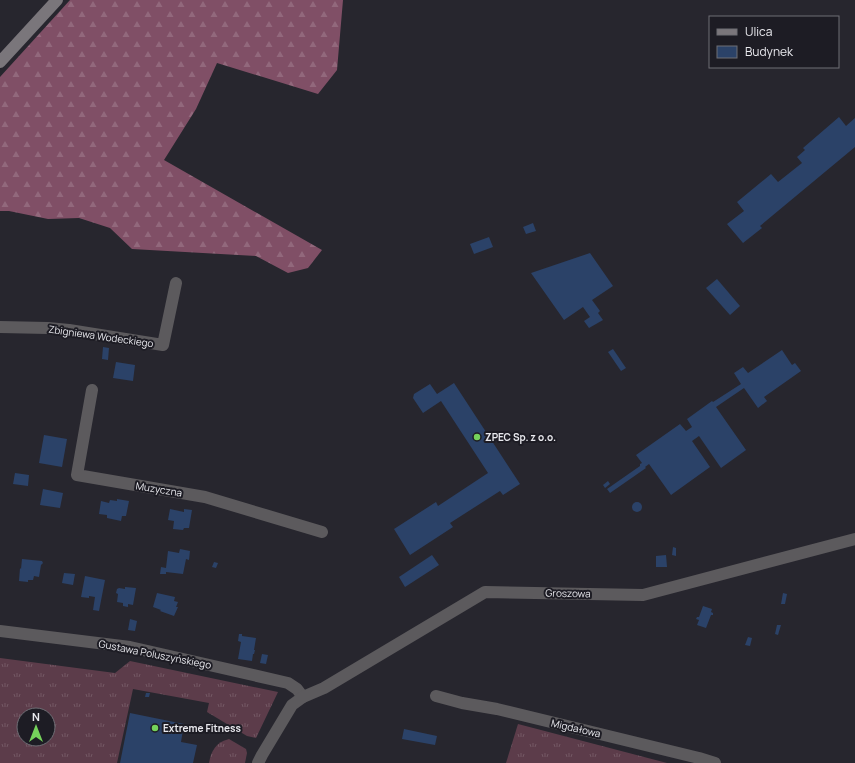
<svg xmlns="http://www.w3.org/2000/svg" width="855" height="763" font-family="Manrope,sans-serif">
<style>
.grass{fill:url(#grass-tufts);fill-rule:evenodd}
.forest{fill:url(#forest-firs)}
.building{fill:#2b4268}
.lines{fill:none;stroke-linecap:round;stroke-linejoin:round}
.street{stroke:#5c5a5d;stroke-width:12}
.secondary{stroke:#7a767b;stroke-width:12}
.poi-dot{fill:#75d25b;stroke:#1d1c24;stroke-width:1.5}
.labels{text-anchor:middle;dominant-baseline:central;stroke-width:4;stroke-linejoin:round;paint-order:stroke}
.street-label{font-size:10px;fill:#e9e9ee;stroke:#1d1c24}
.poi-label{font-size:10px;font-weight:bold;fill:#e9e9ee;stroke:#1d1c24;text-anchor:start}
</style>
<defs>
<pattern id="grass-tufts" width="24" height="20" patternUnits="userSpaceOnUse"><rect width="24" height="20" fill="#5c3c4a"/><path d="M3 7l-1-3M5 7V3M7 7l1-3M15 17l-1-3M17 17v-4M19 17l1-3" fill="none" stroke="#735864"/></pattern>
<pattern id="forest-firs" width="22" height="20" patternUnits="userSpaceOnUse"><rect width="22" height="20" fill="#804f66"/><path d="M5 1l3.5 6h-7zM16 11l3.5 6h-7z" fill="#92687c"/></pattern>
</defs>
<rect width="100%" height="100%" fill="#27262e"/>
<g class="grass">
<path d="M0,658L115,673L130,661L278,692L256,738L247,736L207,712L209,703L133,689L117,763H0ZM24,715H48V739H24Z"/>
<polygon points="518,724 667,763 506,763"/>
<path d="M229,739L246,749L247,753L245,763H209C211,751 216,742 229,739Z"/>
</g>
<polygon class="forest" points="70,0 343,0 337,70 318,94 217,63 196,109 164,160 322,250 308,268 288,273 256,256 132,249 110,228 79,218 48,219 9,211 0,211 0,77"/>
<g class="building">
<polygon points="839,117 846,126 855,118 855,147 760,226 762,228 743,243 727,224 744,211 737,202 771,174 778,182 802,163 797,157 805,150 803,148"/>
<polygon points="533,223 536,231 526,234 523,227"/>
<polygon points="489,237 493,247 474,254 470,244"/>
<polygon points="590,253 613,286 592,300 600,311 598,313 603,320 589,328 584,321 590,317 583,307 564,320 531,273"/>
<polygon points="717,279 740,306 730,315 706,288"/>
<polygon points="103,347 109,348 108,360 102,359"/>
<polygon points="613,349 626,368 621,371 608,352"/>
<polygon points="782,350 792,365 795,363 801,371 764,397 767,401 758,408 744,388 716,407 746,450 721,468 699,436 692,441 710,467 671,495 649,464 645,467 646,468 610,493 607,489 640,466 640,464 642,463 636,455 680,424 686,431 692,427 687,419 712,401 713,402 741,384 734,373 743,367 748,373"/>
<polygon points="116,362 135,365 133,381 113,378"/>
<polygon points="454,383 520,484 503,495 500,491 450,523 453,527 410,555 394,529 436,502 438,506 488,473 441,401 423,413 413,398 414,394 430,384 437,394"/>
<polygon points="44,435 67,439 62,467 39,463"/>
<polygon points="15,473 29,475 28,486 13,484"/>
<polygon points="608,481 610,484 605,488 603,485"/>
<polygon points="43,489 63,493 60,508 40,505"/>
<polygon points="117,499 129,501 126,516 122,516 121,521 107,518 107,515 99,514 101,501 109,503 110,500 117,501"/>
<circle cx="637" cy="507" r="5"/>
<polygon points="170,509 184,512 184,509 192,510 189,528 184,528 183,530 173,529 174,521 168,520"/>
<polygon points="673,547 676,548 676,556 672,555"/>
<polygon points="180,549 190,551 189,560 186,559 183,574 166,572 166,574 160,574 161,567 166,568 168,551 179,553"/>
<polygon points="432,555 439,565 405,587 399,577"/>
<polygon points="666,555 667,567 656,567 656,556"/>
<polygon points="22,559 42,561 43,563 41,565 39,577 34,576 33,580 28,580 28,582 19,581 20,568 21,569"/>
<polygon points="214,562 218,563 216,568 212,567"/>
<polygon points="64,573 75,574 73,585 62,583"/>
<polygon points="85,576 105,580 99,611 93,610 95,597 89,596 89,598 81,597"/>
<polygon points="125,587 136,588 133,605 128,604 128,607 123,606 123,603 117,602 118,594 116,593 117,589 119,588 125,589"/>
<polygon points="157,593 175,597 174,601 178,602 176,607 178,607 174,616 160,611 161,610 153,607"/>
<polygon points="783,593 787,594 785,604 781,604"/>
<polygon points="703,606 712,609 711,612 713,613 713,615 711,615 706,628 697,625 699,620 696,619 697,617 699,617"/>
<polygon points="130,619 137,621 135,631 128,630"/>
<polygon points="777,625 781,625 778,635 775,634"/>
<polygon points="239,634 242,634 242,636 256,638 254,650 255,650 254,654 253,654 252,661 238,659 241,642 238,641"/>
<polygon points="748,637 752,638 750,646 745,645"/>
<polygon points="262,654 268,655 266,664 260,663"/>
<polygon points="146,693 150,693 149,697 145,697"/>
<polygon points="130,713 184,724 181,742 197,745 193,763 120,763"/>
<polygon points="404,729 437,736 435,745 402,739"/>
</g>
<g class="lines">
<g class="street">
<polyline points="0,327 48,328 69,330 163,345 176,283"/>
<polyline points="92,390 77,475 205,497 322,532"/>
<polyline points="0,631 130,647 288,683 297,689 303,697"/>
<polyline points="436,696 462,703 497,709 699,758 715,763"/>
<polyline points="258,763 262,755 292,705 303,697 324,688 485,592 643,595 855,539"/>
</g>
<polyline class="secondary" points="0,62 57,0"/>
</g>
<g class="poi-dot">
<circle cx="477" cy="437" r="4"/>
<circle cx="155" cy="728" r="4"/>
</g>
<g class="labels">
<g class="street-label">
<text transform="translate(101 336) rotate(8)">Zbigniewa Wodeckiego</text>
<text transform="translate(159 489) rotate(9)">Muzyczna</text>
<text transform="translate(568 593) rotate(1)">Groszowa</text>
<text transform="translate(155 654) rotate(11)">Gustawa Poluszyńskiego</text>
<text transform="translate(576 728) rotate(13)">Migdałowa</text>
</g>
<g class="poi-label">
<text x="485" y="437">ZPEC Sp. z o.o.</text>
<text x="163" y="728">Extreme Fitness</text>
</g>
</g>
<rect x="709" y="16" width="130" height="52" fill="#1d1c24" stroke="#6f6e75"/>
<rect x="717" y="29" width="20" height="6" fill="#7a767b" stroke="#6f6e75"/>
<text x="745" y="36" font-size="12" fill="#e9e9ee">Ulica</text>
<rect x="717" y="46" width="20" height="12" fill="#2b4268" stroke="#6f6e75"/>
<text x="745" y="56" font-size="12" fill="#e9e9ee">Budynek</text>
<g transform="translate(36 727)"><circle r="19" fill="#1d1c24" stroke="#6f6e75"/>
<path d="M0-3L7 15L0 10L-7 15Z" fill="#75d25b"/>
<text y="-6" font-size="11" font-weight="bold" text-anchor="middle" fill="#e9e9ee">N</text>
</g>
</svg>
